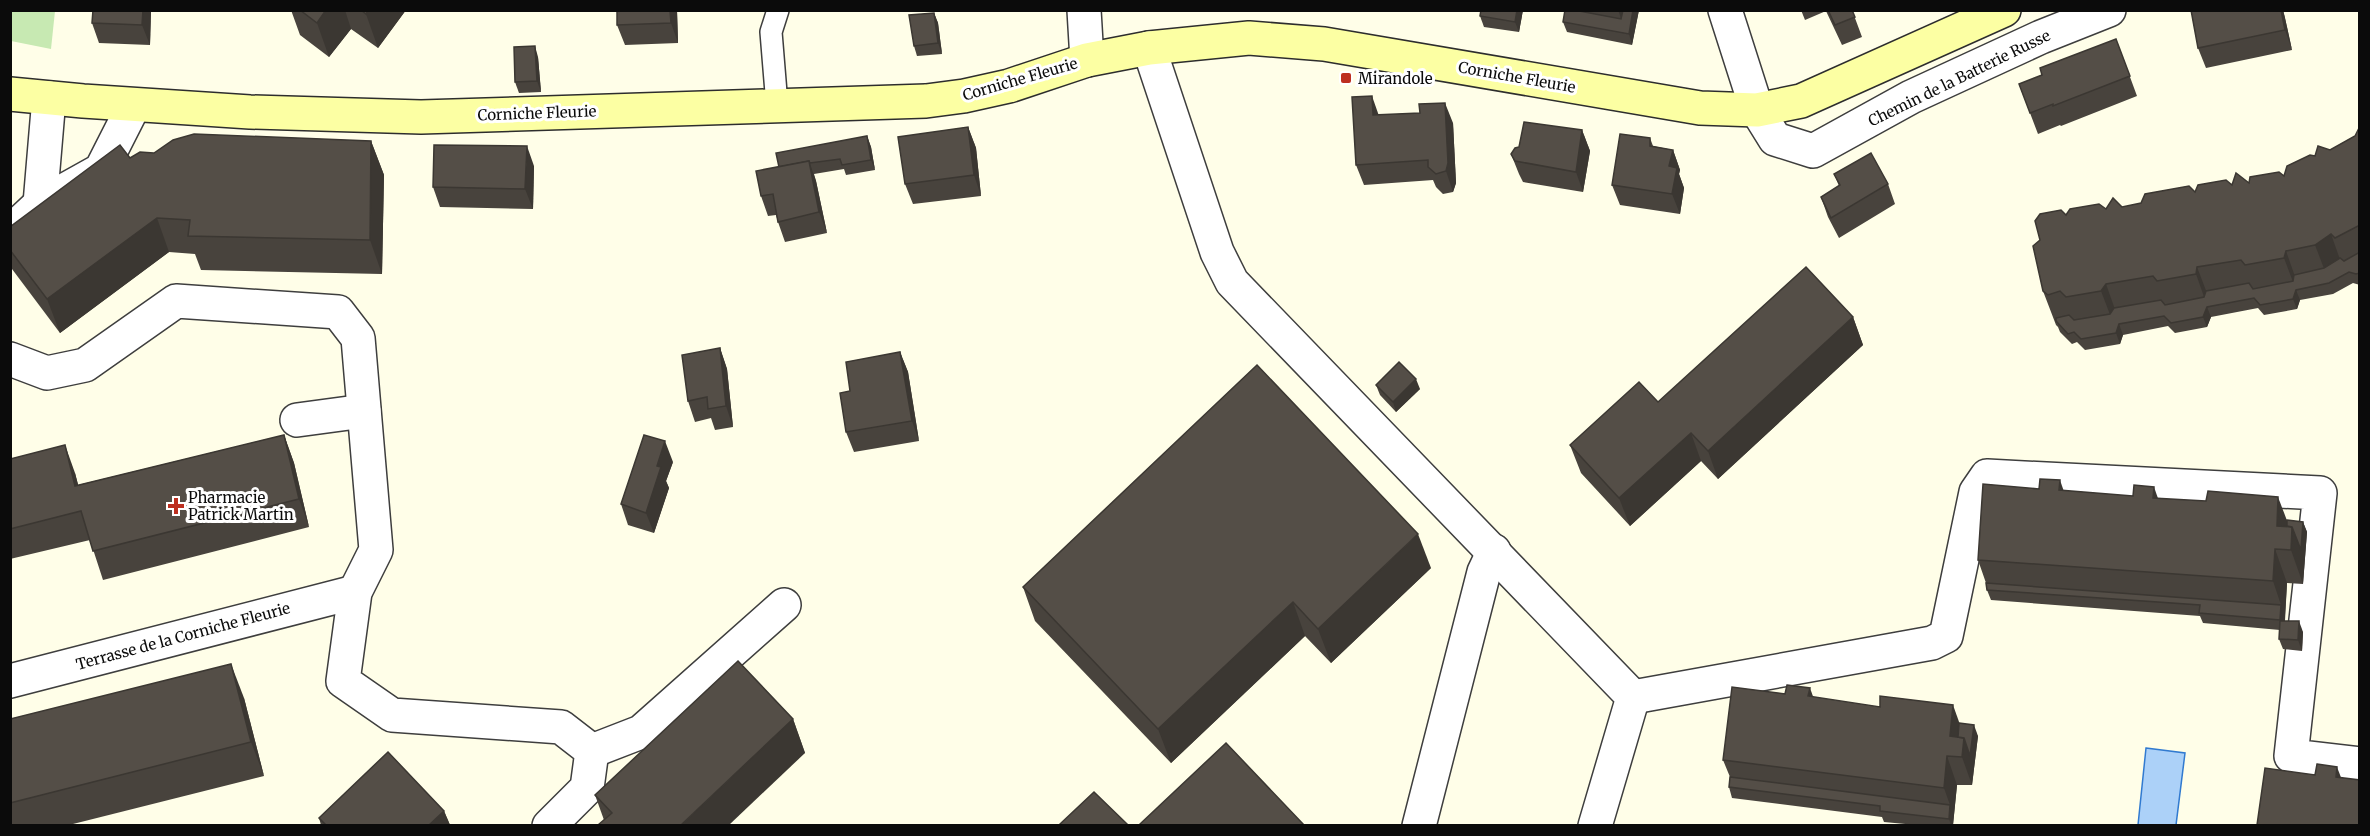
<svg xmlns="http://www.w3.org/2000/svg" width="2370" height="836" font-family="Merriweather,serif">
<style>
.green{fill:#c7e9b2}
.water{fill:#acd1f8;stroke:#317ad0;stroke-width:1.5}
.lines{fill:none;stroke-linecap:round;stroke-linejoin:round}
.service-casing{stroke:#3e3e3e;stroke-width:24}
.minor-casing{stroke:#3e3e3e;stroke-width:36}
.secondary-casing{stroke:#2d2d2d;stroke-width:36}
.service{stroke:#fff;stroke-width:21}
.minor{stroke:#fff;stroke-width:33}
.secondary{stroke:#fcffa3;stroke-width:33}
.wall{fill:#48433d}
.shaded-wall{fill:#3b3732}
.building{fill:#544e47;stroke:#3b3732;stroke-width:1.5}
.poi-dot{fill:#bd2f20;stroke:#fff;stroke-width:2}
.labels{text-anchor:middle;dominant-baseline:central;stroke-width:6;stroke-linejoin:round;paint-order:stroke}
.street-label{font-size:15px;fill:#0b0b0b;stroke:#fff}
.poi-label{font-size:15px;fill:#0b0b0b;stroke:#fff;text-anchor:start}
</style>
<rect width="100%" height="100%" fill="#fffee8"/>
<polygon class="green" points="11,10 55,11 51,49 11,41"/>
<polygon class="water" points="2146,748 2185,753 2176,825 2138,825"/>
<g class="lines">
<defs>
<polyline id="service" points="777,105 771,32 778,10"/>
<g id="minor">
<polyline points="1084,10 1087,60"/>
<polyline points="1725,10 1757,110 1775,139 1813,151 1911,97 2041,37 2109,10"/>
<polyline points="1149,48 1217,252 1232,282 1633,697 1595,826"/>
<polyline points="40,204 49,98"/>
<polyline points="10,232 40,204 101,170 134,105"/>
<polyline points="10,359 47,373 85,365 176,301 338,312 358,338 376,550 355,592 343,681 392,715 561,727 592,751 587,788 549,826"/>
<polyline points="297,420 364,411"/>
<polyline points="10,681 355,592"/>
<polyline points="1633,697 1932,643 1946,636 1976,492 1987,476 2320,493 2291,756 2360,764"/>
<polyline points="592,751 641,732 784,605"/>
<polyline points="1419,826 1484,572 1494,551"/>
</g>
<polyline id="secondary" points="10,94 83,101 250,112 421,117 926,101 964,96 1009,86 1087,60 1149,48 1249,38 1324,44 1700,108 1757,110 1801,101 2004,10"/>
</defs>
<use href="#service" class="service-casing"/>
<use href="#minor" class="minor-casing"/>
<use href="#secondary" class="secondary-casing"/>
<use href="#service" class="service"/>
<use href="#minor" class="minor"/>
<use href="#secondary" class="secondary"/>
</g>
<g class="wall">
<polygon points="151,10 150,45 99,43 92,23"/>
<polygon points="291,10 406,10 378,48 351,29 329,57 300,35"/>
<polygon points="677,10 678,43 625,45 617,25"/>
<polygon points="1523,10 1519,32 1484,27 1480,16"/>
<polygon points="1565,10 1639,10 1632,45 1567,32 1563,22"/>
<polygon points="1801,10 1852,10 1862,37 1842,45 1826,11 1805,20"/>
<polygon points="2191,10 2283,10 2285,18 2292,50 2206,68 2198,48"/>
<polygon points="934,13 938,23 942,54 917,56 914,46"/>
<polygon points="2116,39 2137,96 2061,126 2060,125 2038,134 2019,84 2042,75"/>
<polygon points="538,57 541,92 519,93 515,82"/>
<polygon points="1379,115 1453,123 1456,183 1453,192 1443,194 1436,187 1433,180 1364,185 1356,165"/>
<polygon points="2360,126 2360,285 2353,283 2333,294 2300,300 2297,309 2264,315 2258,308 2211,317 2207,327 2175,333 2168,326 2123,335 2120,344 2085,350 2077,342 2072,344 2060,332 2058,327 2056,325 2043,291 2066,215 2122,207 2195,192 2232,185 2249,183 2284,176 2315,156 2330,150 2355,136"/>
<polygon points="968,127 976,148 981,196 913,204 905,184"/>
<polygon points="1582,130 1590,151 1583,192 1523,182 1519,174 1511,154 1519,147"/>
<polygon points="867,136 871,147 875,170 846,175 844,169 814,174 816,181 827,233 785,242 778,222 776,215 768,216 761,196 779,167"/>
<polygon points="1650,138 1653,146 1673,150 1680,170 1679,174 1684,188 1680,214 1620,205 1612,185"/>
<polygon points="371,141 384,175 382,274 201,270 195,254 169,252 60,333 12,269 10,265 10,227 130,158 154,153"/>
<polygon points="534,166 533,209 440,207 433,187"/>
<polygon points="1834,174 1888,184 1895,204 1839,238 1828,217 1821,197 1839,186"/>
<polygon points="1853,317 1863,345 1718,479 1701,461 1630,526 1581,473 1570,445 1658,402"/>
<polygon points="720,348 727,369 733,427 715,430 711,418 695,422 688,401"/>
<polygon points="900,352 908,372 919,441 854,452 846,432 850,391"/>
<polygon points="1376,385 1420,389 1396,412 1380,395"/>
<polygon points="284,435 294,463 309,527 103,580 90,540 10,559 10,459 75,473 78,485"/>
<polygon points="673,462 666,481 669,488 654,533 628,525 621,504"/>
<polygon points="2064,491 2158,498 2287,520 2303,522 2307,532 2303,584 2287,583 2285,621 2303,632 2302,651 2283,649 2279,639 2280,630 2203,623 2200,616 1991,600 1987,590 1986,583 1978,560"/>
<polygon points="1431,568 1331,663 1305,636 1171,763 1035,621 1023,587"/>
<polygon points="1813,697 1959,723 1978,736 1972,785 1957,785 1953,825 1916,825 1884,822 1882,817 1732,798 1729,787 1730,777 1723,760"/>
<polygon points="244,698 264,776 69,825 10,825 10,719"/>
<polygon points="793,719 805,753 604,820 595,795"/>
<polygon points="444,811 450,825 321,825 319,818"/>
</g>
<g class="shaded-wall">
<polygon points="143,10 151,10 150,45 142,25"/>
<polygon points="326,10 345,10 351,29 329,57 317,23"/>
<polygon points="368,10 406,10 378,48 366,14"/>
<polygon points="670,10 677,10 678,43 671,23"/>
<polygon points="1517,10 1523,10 1519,32 1515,22"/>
<polygon points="1618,10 1629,10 1625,29"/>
<polygon points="1633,10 1639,10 1632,45 1629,34"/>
<polygon points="2281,10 2283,10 2285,18 2292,50 2285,30"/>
<polygon points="934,13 938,23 942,54 938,43"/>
<polygon points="535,46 538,57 541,92 537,81"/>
<polygon points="1372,96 1379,116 1373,115"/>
<polygon points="1445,103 1453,123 1456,183 1453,192 1446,171"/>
<polygon points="968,127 976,148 981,196 974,175"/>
<polygon points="1582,130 1590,151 1583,192 1576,172"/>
<polygon points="867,136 871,147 875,170 871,160"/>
<polygon points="371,141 384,175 382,274 370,240"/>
<polygon points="527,146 534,166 533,209 525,189"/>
<polygon points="1673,150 1680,170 1679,174 1684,188 1680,214 1672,194 1669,166"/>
<polygon points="809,161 816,181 827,233 819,212"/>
<polygon points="157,218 169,252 60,333 47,299"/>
<polygon points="2331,234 2343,268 2328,279 2315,245"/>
<polygon points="2286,251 2298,285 2296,290 2300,300 2297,309 2293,299 2296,290 2284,258"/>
<polygon points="2197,267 2210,301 2208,308 2196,274"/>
<polygon points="2106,284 2118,318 2114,325 2101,291"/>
<polygon points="2207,307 2211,317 2207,327 2203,317"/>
<polygon points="1853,317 1863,345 1718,479 1708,451"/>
<polygon points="2119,324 2123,335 2120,344 2116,333"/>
<polygon points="720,348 727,369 733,427 726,406"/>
<polygon points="900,352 908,372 919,441 912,421"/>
<polygon points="1416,379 1420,389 1396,412 1393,402"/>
<polygon points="1691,433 1701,461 1630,526 1619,498"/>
<polygon points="284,435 294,463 309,527 299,499"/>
<polygon points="665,441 673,462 666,481 669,488 654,533 646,513 657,466"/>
<polygon points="65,445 75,473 86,514 75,486"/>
<polygon points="2060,480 2072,515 2059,490"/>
<polygon points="2154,487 2166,521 2153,498"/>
<polygon points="2278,497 2291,531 2277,526"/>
<polygon points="2303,522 2307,532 2303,584 2291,550 2292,527"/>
<polygon points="1418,534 1431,568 1331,663 1318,629"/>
<polygon points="2275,549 2287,583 2284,631 2280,620 2281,605 2273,581"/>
<polygon points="1293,602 1305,636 1171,763 1158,729"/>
<polygon points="2299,621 2303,632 2302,651 2298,640"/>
<polygon points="231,664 244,698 264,776 251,742"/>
<polygon points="1810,688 1820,716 1808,696"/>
<polygon points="1953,705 1963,733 1961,754 1950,736"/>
<polygon points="793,719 805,753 729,825 681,825"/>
<polygon points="1974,725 1978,736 1972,785 1962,757 1964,738"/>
<polygon points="1947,756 1957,785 1953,825 1951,825 1949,819 1950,805 1944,788"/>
<polygon points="2337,767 2350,801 2336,777"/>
<polygon points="444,811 450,825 429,825"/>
</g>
<g class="building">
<polygon points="93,10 143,10 142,25 92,23"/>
<polygon points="300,10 326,10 317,23"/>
<polygon points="361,10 368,10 366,14"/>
<polygon points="617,10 670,10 671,23 617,25"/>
<polygon points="1481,10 1517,10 1515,22 1480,16"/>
<polygon points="1565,10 1574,10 1621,19 1623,10 1633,10 1629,34 1563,22"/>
<polygon points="1828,10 1852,10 1855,17 1835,25"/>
<polygon points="2191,10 2281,10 2285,30 2198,48"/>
<polygon points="934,13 938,43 914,46 909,15"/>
<polygon points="2116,39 2130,76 2053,106 2053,104 2030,113 2019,84 2042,75 2040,68"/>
<polygon points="535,46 537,81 515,82 514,47"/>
<polygon points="1372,96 1373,115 1420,113 1419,104 1445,103 1448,163 1446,171 1436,174 1428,167 1428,160 1356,165 1352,97"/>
<polygon points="1524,122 1582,130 1576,172 1515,161 1511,154 1515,148 1519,147"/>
<polygon points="2360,126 2360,225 2335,238 2331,234 2315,245 2286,251 2284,258 2245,265 2241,260 2197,267 2196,274 2157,281 2153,276 2106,284 2101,291 2066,297 2060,291 2048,295 2043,291 2033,246 2040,240 2035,221 2040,214 2061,210 2066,215 2070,209 2099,204 2106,209 2113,198 2122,207 2141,203 2145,194 2189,186 2195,192 2198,185 2226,180 2232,185 2236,173 2249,183 2250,177 2279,172 2284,176 2287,166 2310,155 2315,156 2318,146 2330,150 2355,136"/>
<polygon points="968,127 974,175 905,184 898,137"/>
<polygon points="194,134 371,141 370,240 188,236 190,220 157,218 47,299 10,250 10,227 120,145 130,158 140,152 154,153 173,140"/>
<polygon points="1620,134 1650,138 1650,146 1673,150 1669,166 1677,168 1672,194 1612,185"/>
<polygon points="867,136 871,160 842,165 840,159 810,163 809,161 779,167 776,153"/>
<polygon points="434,145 527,146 525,189 433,187"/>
<polygon points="1871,153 1888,184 1831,218 1821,197 1840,185 1834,174"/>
<polygon points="809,161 819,212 778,222 773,194 761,196 756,171"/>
<polygon points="2360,252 2360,273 2356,274 2349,272 2329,283 2296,290 2293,299 2260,305 2254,298 2207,307 2203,317 2171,323 2164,316 2119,324 2116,333 2081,339 2074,332 2068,334 2056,321 2056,318 2069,315 2074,320 2110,314 2114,308 2161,300 2165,305 2204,297 2206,291 2249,283 2253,289 2293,281 2294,275 2324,268 2340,258 2344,261"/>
<polygon points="1806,267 1853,317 1708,451 1691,433 1619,498 1570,445 1639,382 1658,402"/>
<polygon points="720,348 726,406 708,409 707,397 688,401 682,355"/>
<polygon points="900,352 912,421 846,432 840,393 850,391 846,362"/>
<polygon points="1399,362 1416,379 1393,402 1376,385"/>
<polygon points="1257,365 1418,534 1318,629 1293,602 1158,729 1023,587"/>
<polygon points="284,435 299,499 93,551 81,511 10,529 10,459 65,445 75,486"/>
<polygon points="644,435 665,441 657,466 661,467 646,513 621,504"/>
<polygon points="2040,479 2060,480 2059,490 2133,496 2134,485 2154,487 2153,498 2206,501 2208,491 2278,497 2277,526 2292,527 2291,550 2275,549 2273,581 1978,560 1983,484 2039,489"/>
<polygon points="2287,520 2303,522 2301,550 2292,527 2287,526"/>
<polygon points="1986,583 2281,605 2280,620 2199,613 2200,605 1987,590"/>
<polygon points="2280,621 2299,621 2298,640 2279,639"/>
<polygon points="738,661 793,719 681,825 598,825 612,813 595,795"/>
<polygon points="231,664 251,742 10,803 10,719"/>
<polygon points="1787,685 1810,688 1808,696 1880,707 1880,696 1953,705 1950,736 1964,738 1962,757 1947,756 1944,788 1723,760 1732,687 1785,694"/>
<polygon points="1959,723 1974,725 1970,756 1964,738 1958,737"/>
<polygon points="1226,743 1304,825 1139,825"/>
<polygon points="388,752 444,811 429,825 326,825 319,818"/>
<polygon points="2317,764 2337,767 2336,777 2360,780 2360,825 2257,825 2265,768 2315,775"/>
<polygon points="1730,777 1950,805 1949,819 1880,811 1880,806 1729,787"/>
<polygon points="1094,792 1128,825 1059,825"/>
</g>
<g class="poi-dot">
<rect x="1340" y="72" width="12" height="12" rx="3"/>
<path d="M173 497h6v6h6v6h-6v6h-6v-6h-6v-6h6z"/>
</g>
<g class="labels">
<g class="street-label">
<text transform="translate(1517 77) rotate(10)">Corniche Fleurie</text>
<text transform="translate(1959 78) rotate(-26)">Chemin de la Batterie Russe</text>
<text transform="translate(1020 79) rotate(-16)">Corniche Fleurie</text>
<text transform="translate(537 113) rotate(-2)">Corniche Fleurie</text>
<text transform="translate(183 636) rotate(-15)">Terrasse de la Corniche Fleurie</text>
</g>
<g class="poi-label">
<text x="1358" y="78">Mirandole</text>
<text x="188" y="497">Pharmacie<tspan x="188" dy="17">Patrick Martin</tspan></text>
</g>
</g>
<rect width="2370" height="836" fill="none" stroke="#0b0b0b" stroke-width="24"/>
</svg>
